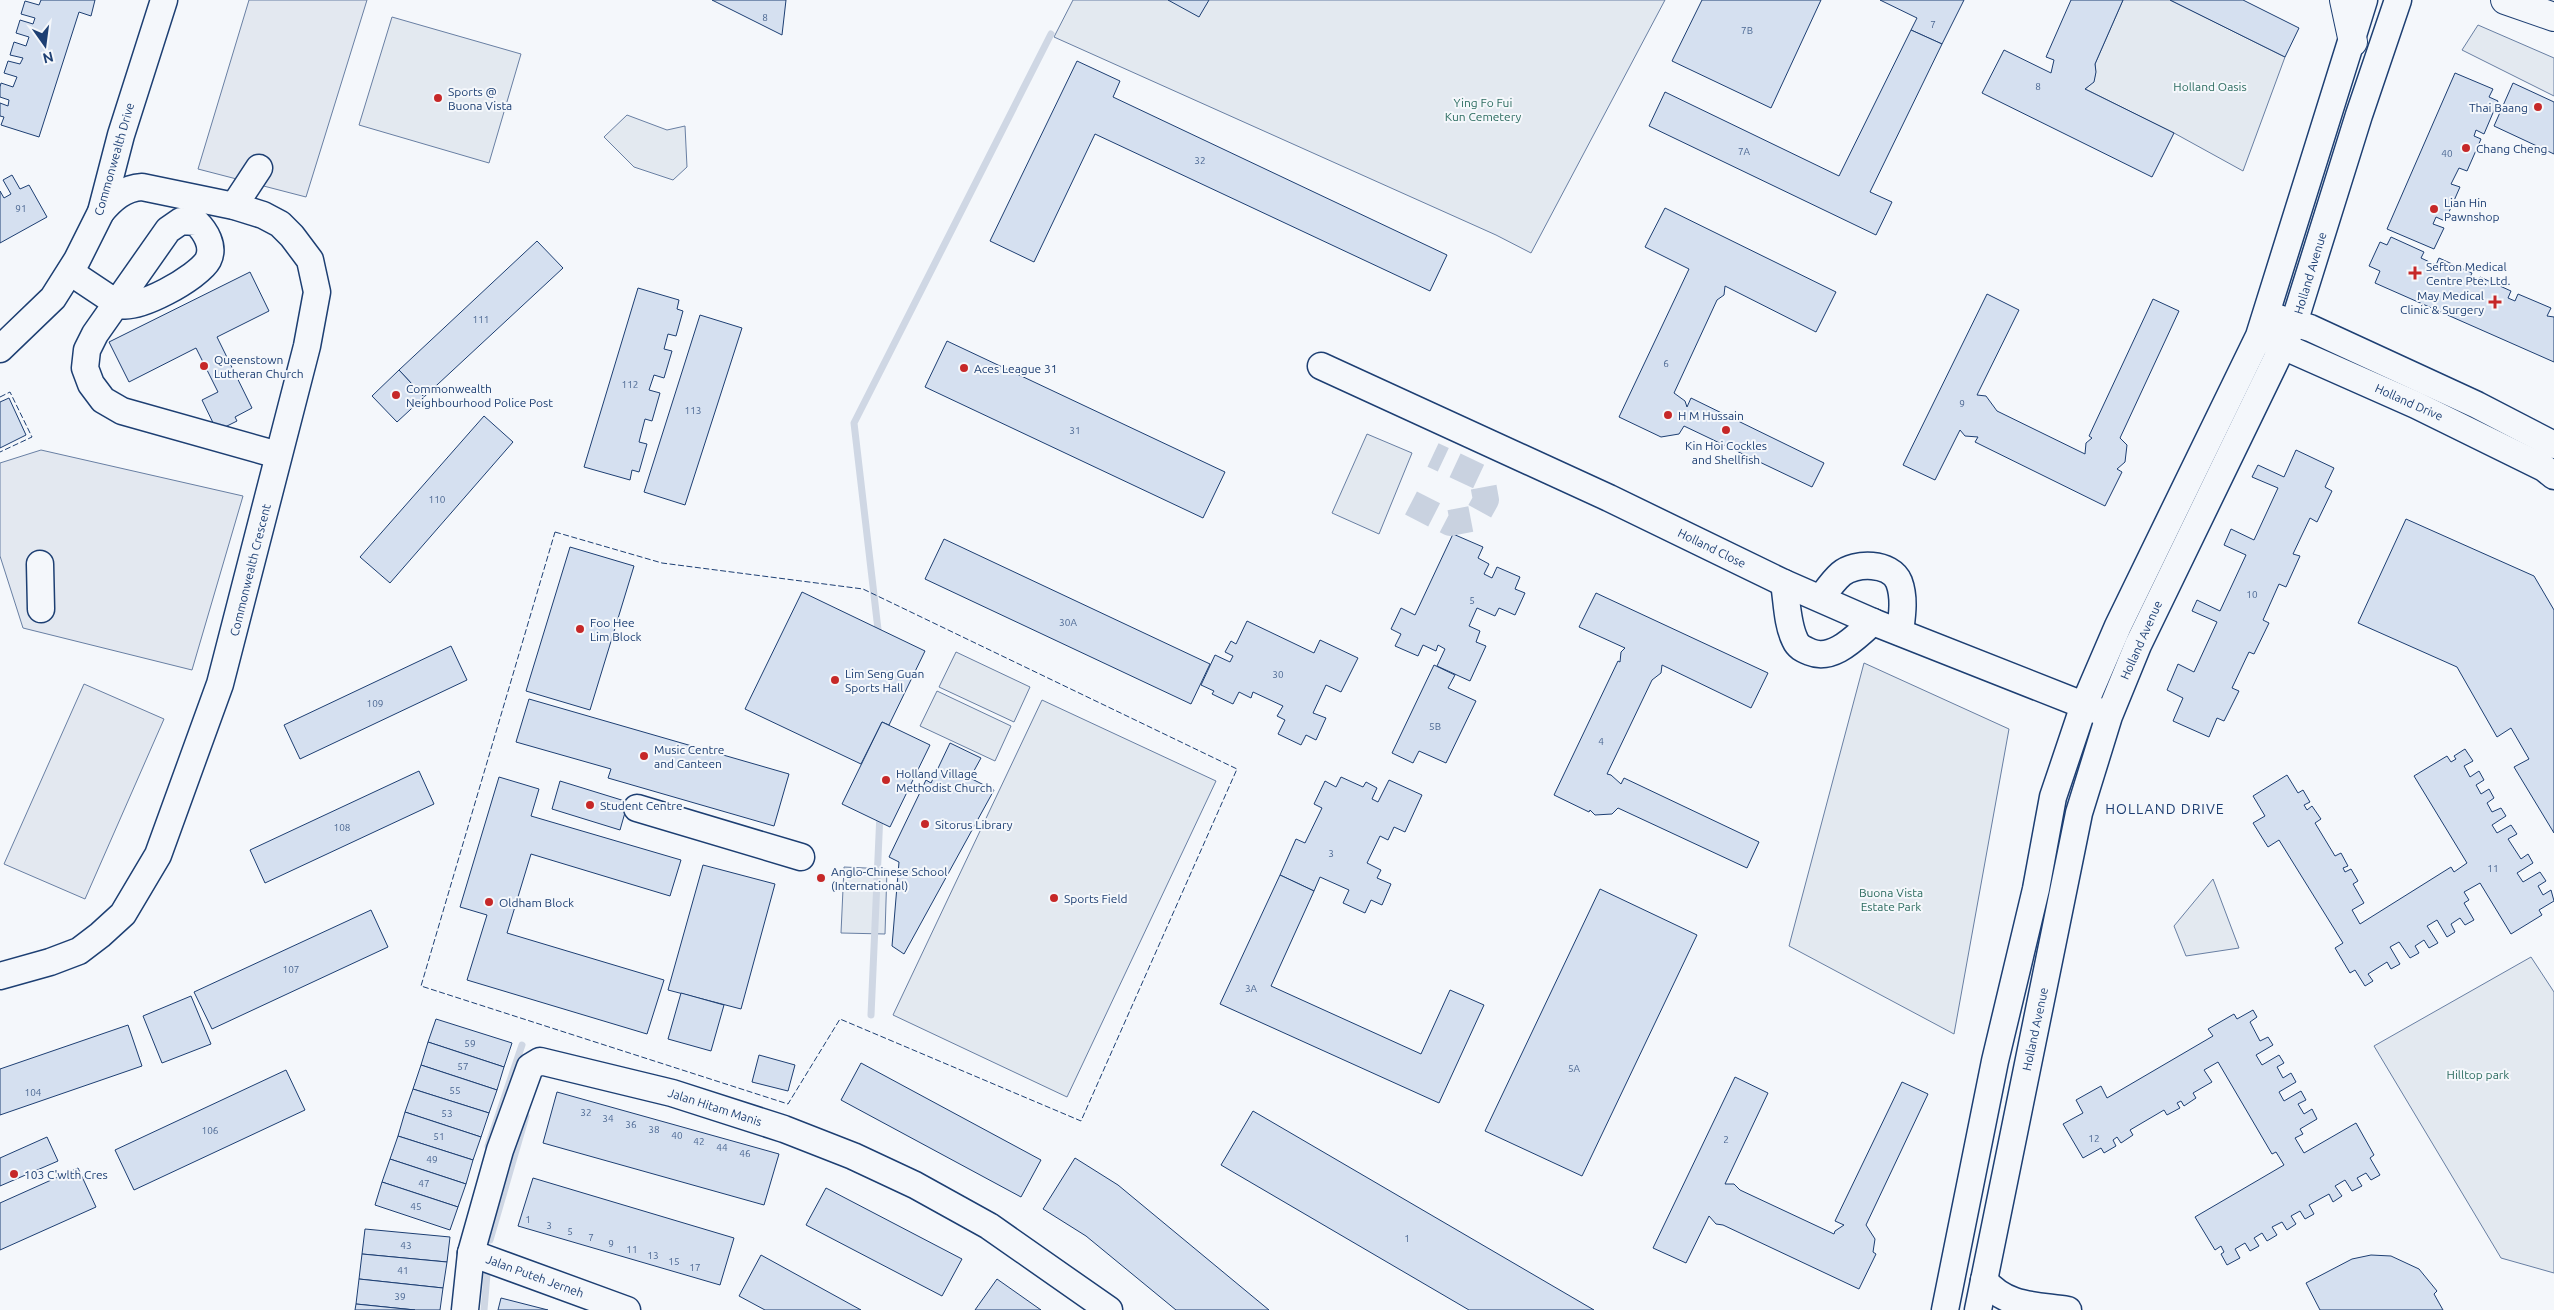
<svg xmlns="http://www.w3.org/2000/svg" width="2554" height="1310" font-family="Ubuntu,sans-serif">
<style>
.green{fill:#e3e9f0;stroke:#687fa3}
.parking{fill:#e3e8f0;stroke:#687fa3}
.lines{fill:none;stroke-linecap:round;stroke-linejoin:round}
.stream{stroke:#cfd7e4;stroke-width:7}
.building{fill:#d5e0f0;stroke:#1d3f73}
.minor-tunnel{stroke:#c9d2e0;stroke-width:26;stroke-dasharray:26 13;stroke-linecap:butt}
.minor-casing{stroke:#1d3f73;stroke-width:29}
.major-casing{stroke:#1d3f73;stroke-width:30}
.minor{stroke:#f4f7fb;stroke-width:26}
.major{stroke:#f4f7fb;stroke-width:28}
.fence{stroke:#1d3f73;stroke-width:1;stroke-dasharray:6 2.5;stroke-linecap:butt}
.poi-dot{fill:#c62828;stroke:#f4f7fb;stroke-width:2}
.labels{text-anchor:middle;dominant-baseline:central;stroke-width:4;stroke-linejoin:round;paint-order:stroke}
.number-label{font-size:10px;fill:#4b6792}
.park-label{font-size:12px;fill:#2c6c60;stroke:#f4f7fb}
.poi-label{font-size:12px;fill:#1d3f73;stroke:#f4f7fb;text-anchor:start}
.street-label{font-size:12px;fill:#1d3f73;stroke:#f4f7fb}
.neighbourhood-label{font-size:14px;letter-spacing:1px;fill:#1d3f73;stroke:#f4f7fb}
</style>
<rect width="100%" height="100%" fill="#f4f7fb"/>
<g class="green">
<polygon points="1073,0 1665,0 1531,253 1496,235 1054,37"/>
<path d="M2123,0H2170L2285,57L2243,171L2174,133L2085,89C2094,82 2097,76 2095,64Z"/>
<polygon points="392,17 521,54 489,163 359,125"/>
<polygon points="2478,25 2554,58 2554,96 2462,50"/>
<polygon points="627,115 667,130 685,126 687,167 673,180 634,167 604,137"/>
<polygon points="1367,434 1412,453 1379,534 1332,513"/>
<polygon points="956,652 1030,687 1014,722 939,687"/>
<polygon points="1864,663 2009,729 1954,1034 1789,946"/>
<polygon points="937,691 1011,726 995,761 920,726"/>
<polygon points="1042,700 1216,781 1067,1097 893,1015"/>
<polygon points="844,867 887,869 885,934 841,933"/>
<polygon points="2213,879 2239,948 2186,956 2174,926"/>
<polygon points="2531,957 2554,992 2554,1273 2501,1258 2374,1046"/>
</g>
<g class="parking">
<polygon points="249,0 367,0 306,197 198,169"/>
<polygon points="41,450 243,496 192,670 23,628 0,556 0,463"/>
<polygon points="84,684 164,719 85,899 4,864"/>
</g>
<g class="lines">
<g class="stream">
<polyline points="879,638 854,423 1051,34"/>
<polyline points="871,1015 880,813"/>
<polyline points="488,1146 522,1045"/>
<polyline points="490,1240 526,1116"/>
<polyline points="484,1310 487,1274"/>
</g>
</g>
<g class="building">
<polygon points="41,0 95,0 91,16 79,12 39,137 1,125 4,117 0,116 0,103 8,106 9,100 0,97 0,87 1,83 13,87 17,77 4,73 8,61 20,64 23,58 10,55 14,42 26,46 29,37 16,33 20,20 33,24 35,18 21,14 25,1 39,5"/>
<polygon points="712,0 786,0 782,35"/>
<polygon points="1168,0 1209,0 1199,17"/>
<polygon points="1702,0 1821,0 1771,108 1672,61"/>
<polygon points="1880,0 1964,0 1942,44 1911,30 1917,18"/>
<polygon points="2071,0 2123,0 2095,64 2096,72 2094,82 2085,89 2174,133 2152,177 1982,93 2004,50 2051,73 2054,60 2046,57"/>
<polygon points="2170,0 2243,0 2299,28 2285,57"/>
<polygon points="1911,30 1942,44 1870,192 1892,202 1876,235 1649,126 1665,92 1839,176"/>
<polygon points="1077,61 1120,81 1113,97 1447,255 1430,291 1095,134 1034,262 990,241"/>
<polygon points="2455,73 2493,89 2489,97 2498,101 2484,134 2476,130 2474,136 2481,139 2467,171 2459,168 2451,184 2460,187 2445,221 2436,217 2433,224 2444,228 2434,249 2387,229"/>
<polygon points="2513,83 2554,102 2554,154 2494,126"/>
<polygon points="12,175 20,189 29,185 47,217 0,243 0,191 4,198 11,194 3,180"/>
<polygon points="1665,208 1836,292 1816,332 1725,286 1724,295 1717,300 1674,393 1685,401 1687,407 1691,398 1824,463 1812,487 1684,426 1679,434 1661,437 1619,417 1689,269 1645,247"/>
<polygon points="2391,237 2424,252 2421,258 2436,265 2439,258 2472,273 2468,281 2476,284 2480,277 2511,291 2508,298 2515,301 2518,294 2551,308 2547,316 2554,317 2554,362 2375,283 2380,271 2369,266 2380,242 2387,245"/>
<polygon points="537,241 563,268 424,397 399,370"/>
<polygon points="250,272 269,311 217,337 252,408 235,417 237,421 217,431 202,400 218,392 196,348 129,382 109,342"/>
<polygon points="638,288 679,300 677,309 683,311 676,336 668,334 664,349 672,351 664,378 654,375 649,390 660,393 652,421 645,419 639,442 647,444 639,472 632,470 630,480 584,467"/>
<polygon points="1987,294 2019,310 1977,395 1986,396 1997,411 2085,454 2086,443 2092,438 2089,436 2153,299 2179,311 2120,438 2127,445 2125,462 2117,469 2122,472 2105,506 1975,442 1978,437 1965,436 1960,430 1935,480 1903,465"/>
<polygon points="700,315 742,328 685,505 644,492"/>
<polygon points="947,341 1225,472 1203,518 925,387"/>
<polygon points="399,370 424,397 397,422 372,396"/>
<polygon points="9,398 26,435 0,448 0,402"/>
<polygon points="484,416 513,442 390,583 360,557"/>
<polygon points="2296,450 2334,468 2325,487 2332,491 2317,522 2310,518 2293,554 2300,556 2286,587 2279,584 2263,620 2269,623 2254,654 2249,652 2232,688 2239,691 2224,721 2217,718 2209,737 2173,721 2183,698 2167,690 2178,664 2194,672 2217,622 2192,611 2197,600 2220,611 2246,555 2224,545 2231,529 2254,540 2278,488 2252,477 2258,465 2284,477"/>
<polygon points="2406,519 2534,576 2554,610 2554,833 2514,767 2529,759 2511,728 2497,737 2457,667 2358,623"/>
<polygon points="1453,534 1483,547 1478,558 1489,564 1484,574 1492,578 1497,567 1520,577 1515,589 1525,593 1515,615 1499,608 1495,616 1477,608 1469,626 1480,631 1476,642 1486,646 1470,681 1437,666 1445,649 1438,645 1436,651 1423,645 1418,656 1395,646 1401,634 1391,629 1401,608 1415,615"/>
<polygon points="944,539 1210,664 1191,704 925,579"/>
<polygon points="570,547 634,566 590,710 526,691"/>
<polygon points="802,592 925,651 889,725 882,722 861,764 745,709"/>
<polygon points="1596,593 1768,673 1751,708 1662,665 1661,673 1652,680 1607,774 1611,775 1621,784 1624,778 1759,842 1747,868 1618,808 1612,814 1595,815 1590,810 1589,812 1554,795 1618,661 1620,662 1621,652 1625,648 1579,627"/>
<polygon points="1247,621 1314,653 1320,640 1358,658 1341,692 1326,685 1313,713 1326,718 1316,740 1306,735 1301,745 1278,734 1285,720 1277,716 1283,706 1253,692 1251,698 1239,692 1233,704 1212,694 1214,691 1201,685 1215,655 1230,662 1233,656 1225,652 1231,641 1236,644"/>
<polygon points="451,646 467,680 300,759 284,725"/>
<polygon points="1434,665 1455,675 1448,688 1476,701 1446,763 1419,751 1413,763 1392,753"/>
<polygon points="529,699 789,774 774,826 608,778 611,769 516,742"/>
<polygon points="882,722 930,745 890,827 842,804"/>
<polygon points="950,743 981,758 970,778 994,790 904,954 892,946 899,862 889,857 926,780 931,783"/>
<polygon points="2465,749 2473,761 2464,766 2470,777 2479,771 2484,780 2476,785 2481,794 2489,789 2494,798 2487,803 2492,812 2501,808 2506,816 2492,825 2497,833 2511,825 2517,834 2508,839 2521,859 2528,854 2533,863 2517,873 2523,882 2540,872 2546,881 2538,886 2543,895 2551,890 2554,901 2539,910 2542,915 2511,934 2480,883 2464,892 2469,900 2464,903 2474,920 2465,925 2460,918 2451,924 2455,932 2447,937 2437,920 2427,926 2438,943 2429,948 2424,940 2415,946 2419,953 2410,958 2399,942 2390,947 2400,964 2391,969 2387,962 2368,974 2373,981 2365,986 2355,970 2350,973 2335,948 2343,943 2279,840 2268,847 2253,823 2265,816 2253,796 2287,775 2298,793 2303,790 2310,802 2304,805 2307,810 2312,806 2321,819 2315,823 2335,856 2341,853 2348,866 2343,868 2345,872 2351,869 2358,881 2353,884 2364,903 2352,910 2360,924 2451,867 2454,872 2467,863 2414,776 2447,756 2451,762 2456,759 2454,756"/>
<polygon points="419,771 434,804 265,883 250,850"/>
<polygon points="499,777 539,789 531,816 681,860 670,896 531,854 507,933 664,980 647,1034 467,980 487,915 460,907"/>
<polygon points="1341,777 1363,787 1366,782 1377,788 1372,799 1378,802 1389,780 1422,795 1405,832 1394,827 1388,840 1380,836 1367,863 1381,870 1377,878 1391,884 1382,905 1371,900 1365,913 1343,903 1349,890 1320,877 1314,891 1280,875 1296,839 1305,843 1322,808 1314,804 1325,781 1336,787"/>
<polygon points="560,781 628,802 620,830 552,809"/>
<polygon points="703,865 775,884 741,1009 668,990"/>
<polygon points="1280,875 1314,891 1271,986 1421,1054 1450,990 1484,1005 1439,1103 1220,1004"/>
<polygon points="1600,889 1697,935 1582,1176 1485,1131"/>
<polygon points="371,910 388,947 212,1029 194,992"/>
<polygon points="681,993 724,1005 711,1051 668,1039"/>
<polygon points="191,996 211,1044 162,1063 143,1016"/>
<polygon points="2253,1010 2257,1017 2250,1022 2260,1041 2268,1037 2273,1045 2256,1055 2262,1065 2279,1055 2284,1063 2277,1067 2283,1078 2291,1073 2296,1082 2279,1092 2284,1101 2301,1091 2306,1100 2298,1104 2304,1114 2312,1109 2317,1119 2300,1129 2303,1134 2295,1138 2304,1153 2356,1123 2374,1155 2370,1158 2380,1175 2371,1180 2366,1173 2357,1178 2362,1186 2352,1191 2345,1180 2335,1186 2342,1196 2333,1202 2329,1194 2309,1205 2314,1214 2305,1219 2300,1211 2291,1216 2296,1224 2287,1230 2282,1222 2272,1227 2277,1235 2267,1241 2262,1233 2254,1238 2259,1246 2250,1251 2245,1243 2235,1249 2240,1258 2227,1265 2221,1254 2224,1252 2221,1246 2215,1250 2195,1217 2284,1165 2276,1152 2272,1154 2218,1062 2204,1070 2212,1082 2193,1093 2196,1098 2184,1106 2181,1101 2177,1103 2180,1108 2167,1115 2164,1110 2130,1130 2133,1135 2121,1143 2117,1137 2113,1140 2116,1146 2104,1153 2101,1148 2083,1158 2063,1124 2083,1113 2076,1100 2101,1086 2107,1098 2213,1036 2208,1029 2234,1014 2237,1019"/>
<polygon points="436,1019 512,1043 504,1067 428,1042"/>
<polygon points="128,1025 142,1066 0,1115 0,1069"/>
<polygon points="428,1042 504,1067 497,1090 421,1065"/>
<polygon points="759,1055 795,1065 788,1091 752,1082"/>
<polygon points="861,1063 1041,1160 1021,1197 841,1100"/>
<polygon points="421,1065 497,1090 489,1113 413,1089"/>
<polygon points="286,1070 305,1110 134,1190 115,1150"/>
<polygon points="1735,1077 1768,1093 1725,1184 1734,1184 1740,1190 1834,1234 1835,1231 1844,1225 1835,1221 1902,1082 1928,1094 1866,1225 1875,1239 1873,1252 1876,1254 1859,1289 1723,1225 1716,1224 1709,1216 1686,1263 1653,1248"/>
<polygon points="413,1089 489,1113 481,1137 405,1112"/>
<polygon points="557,1092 779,1154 764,1205 543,1143"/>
<polygon points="1253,1111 1594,1310 1469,1310 1221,1165"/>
<polygon points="405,1112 481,1137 473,1160 398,1136"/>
<polygon points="398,1136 473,1160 466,1184 390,1159"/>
<polygon points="47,1137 58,1161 0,1186 0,1158"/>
<polygon points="1075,1158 1118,1185 1269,1310 1176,1310 1086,1236 1043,1209"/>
<polygon points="390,1159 466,1184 458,1207 382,1182"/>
<polygon points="78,1168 96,1207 0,1250 0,1203"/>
<polygon points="533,1178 734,1238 720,1285 518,1226"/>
<polygon points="382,1182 458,1207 450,1230 375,1205"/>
<polygon points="826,1188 962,1259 942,1296 806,1225"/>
<polygon points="365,1229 450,1237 447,1262 362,1254"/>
<polygon points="362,1254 447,1262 443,1288 359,1279"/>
<polygon points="761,1255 861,1310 765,1310 739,1296"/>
<polygon points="2371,1255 2391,1256 2419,1269 2437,1291 2434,1294 2443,1310 2320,1310 2306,1283 2352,1259"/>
<polygon points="359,1279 443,1288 440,1310 415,1310 356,1304"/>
<polygon points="997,1279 1041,1310 975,1310"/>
<polygon points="501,1298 548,1310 498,1310"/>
<polygon points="356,1304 415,1310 355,1310"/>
</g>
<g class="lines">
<polyline class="minor-tunnel" points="1411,503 1450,523 1476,518 1486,500 1482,478 1433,455"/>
<defs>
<g id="minor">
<polyline points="234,206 259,168"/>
<path d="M70,272L118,304C135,313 199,277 208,260C215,246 205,231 196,222L181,221L168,230L95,334L87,350L85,368L91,384L103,400L122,411L278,455"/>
<polyline points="2278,318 2310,328 2477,405 2554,445"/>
<polyline points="2269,340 2416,405 2544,468 2554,476"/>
<polyline points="0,349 53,298 77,260 101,212 121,135 164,0"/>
<polyline points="1321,366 1609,498 1784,583 1873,622 2101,712"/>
<polyline points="40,564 41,609"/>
<path d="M1784,583C1787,601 1787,624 1795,640C1798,647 1803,649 1810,652C1834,662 1857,635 1873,622"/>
<path d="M1821,598C1827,590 1833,581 1841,574C1855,562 1891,562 1899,582C1905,598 1902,616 1900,632"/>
<polyline points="637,808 801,857"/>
<path d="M0,976L50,962L79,951L100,935L123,914L158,855L220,684L307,346L317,292L310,260L292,236L280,224L263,215L234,206L142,187C124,188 112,199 101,212"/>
<polyline points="471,1253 627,1310"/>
<path d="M1984,1280C2006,1307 2035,1305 2068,1310"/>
<polyline points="465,1310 471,1253 500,1150 530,1067 540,1061 672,1093 784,1129 853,1156 915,1185 989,1226 1109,1310"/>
<polyline points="1945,1310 1995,1061 2036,889 2053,797 2084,705 2118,626 2259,336 2364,0"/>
<polyline points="1978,1310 2079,813 2109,716 2138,645 2294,323 2359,115 2398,0"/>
</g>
<g id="major">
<polyline points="2344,0 2353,42"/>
<polyline points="2505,0 2554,17"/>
</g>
</defs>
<use href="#minor" class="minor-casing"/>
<use href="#major" class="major-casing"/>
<use href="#minor" class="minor"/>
<use href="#major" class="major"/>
<g class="fence">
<polyline points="0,397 10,392 32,437 0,452"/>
<polygon points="555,532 662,563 863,589 1237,769 1081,1121 840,1019 788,1104 421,986"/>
</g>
</g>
<g class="poi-dot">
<circle cx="438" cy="98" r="5"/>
<circle cx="2538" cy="107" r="5"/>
<circle cx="2466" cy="148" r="5"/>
<circle cx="2434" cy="209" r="5"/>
<path d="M2412.5 265.5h5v5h5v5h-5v5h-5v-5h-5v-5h5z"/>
<path d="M2492.5 294.5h5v5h5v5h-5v5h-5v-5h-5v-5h5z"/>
<circle cx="204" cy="366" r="5"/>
<circle cx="964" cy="368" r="5"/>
<circle cx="396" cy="395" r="5"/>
<circle cx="1668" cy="415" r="5"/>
<circle cx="1726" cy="430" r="5"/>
<circle cx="580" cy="629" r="5"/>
<circle cx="835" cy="680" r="5"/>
<circle cx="644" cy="756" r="5"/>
<circle cx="886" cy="780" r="5"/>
<circle cx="590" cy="805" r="5"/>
<circle cx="925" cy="824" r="5"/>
<circle cx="821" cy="878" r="5"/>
<circle cx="1054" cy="898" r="5"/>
<circle cx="489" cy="902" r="5"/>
<circle cx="14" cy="1174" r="5"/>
</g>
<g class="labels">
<g class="number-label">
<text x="765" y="17">8</text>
<text x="1933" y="24">7</text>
<text x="1747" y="30">7B</text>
<text x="2038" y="86">8</text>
<text x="1744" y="151">7A</text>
<text x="2447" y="153">40</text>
<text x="1200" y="160">32</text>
<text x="21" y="208">91</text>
<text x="481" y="319">111</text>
<text x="1666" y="363">6</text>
<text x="630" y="384">112</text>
<text x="1962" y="403">9</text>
<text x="693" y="410">113</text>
<text x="1075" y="430">31</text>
<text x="437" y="499">110</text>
<text x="2252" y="594">10</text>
<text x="1472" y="600">5</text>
<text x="1068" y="622">30A</text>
<text x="1278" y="674">30</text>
<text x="375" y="703">109</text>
<text x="1435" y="726">5B</text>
<text x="1601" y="741">4</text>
<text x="342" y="827">108</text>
<text x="1331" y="853">3</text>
<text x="2493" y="868">11</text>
<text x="291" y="969">107</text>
<text x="1251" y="988">3A</text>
<text x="470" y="1043">59</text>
<text x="463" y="1066">57</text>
<text x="1574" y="1068">5A</text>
<text x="455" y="1090">55</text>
<text x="33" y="1092">104</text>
<text x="586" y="1112">32</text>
<text x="447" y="1113">53</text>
<text x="608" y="1118">34</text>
<text x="631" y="1124">36</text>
<text x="654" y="1129">38</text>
<text x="210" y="1130">106</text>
<text x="677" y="1135">40</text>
<text x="439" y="1136">51</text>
<text x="2094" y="1138">12</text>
<text x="1726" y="1139">2</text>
<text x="699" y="1141">42</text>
<text x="722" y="1147">44</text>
<text x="745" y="1153">46</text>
<text x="432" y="1159">49</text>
<text x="424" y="1183">47</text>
<text x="416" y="1206">45</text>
<text x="528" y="1219">1</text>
<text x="549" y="1225">3</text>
<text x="570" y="1231">5</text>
<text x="591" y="1237">7</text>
<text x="1407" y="1238">1</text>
<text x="611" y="1243">9</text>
<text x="406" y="1245">43</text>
<text x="632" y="1249">11</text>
<text x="653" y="1255">13</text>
<text x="674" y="1261">15</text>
<text x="695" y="1267">17</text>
<text x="403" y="1270">41</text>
<text x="400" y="1296">39</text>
</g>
<g class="park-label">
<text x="2210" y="86">Holland Oasis</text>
<text x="1483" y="102">Ying Fo Fui<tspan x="1483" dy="14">Kun Cemetery</tspan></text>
<text x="1891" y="892">Buona Vista<tspan x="1891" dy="14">Estate Park</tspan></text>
<text x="2478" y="1074">Hilltop park</text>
</g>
<g class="poi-label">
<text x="448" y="91">Sports @<tspan x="448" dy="14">Buona Vista</tspan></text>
<text x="2528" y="107" text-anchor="end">Thai Baang</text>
<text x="2476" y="148">Chang Cheng</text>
<text x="2444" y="202">Lian Hin<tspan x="2444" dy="14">Pawnshop</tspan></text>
<text x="2426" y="266">Sefton Medical<tspan x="2426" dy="14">Centre Pte. Ltd.</tspan></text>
<text x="2484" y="295" text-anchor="end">May Medical<tspan x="2484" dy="14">Clinic &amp; Surgery</tspan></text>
<text x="214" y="359">Queenstown<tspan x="214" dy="14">Lutheran Church</tspan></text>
<text x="974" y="368">Aces League 31</text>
<text x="406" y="388">Commonwealth<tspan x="406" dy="14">Neighbourhood Police Post</tspan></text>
<text x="1678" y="415">H M Hussain</text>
<text x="1726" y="445" text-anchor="middle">Kin Hoi Cockles<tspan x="1726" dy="14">and Shellfish</tspan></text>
<text x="590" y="622">Foo Hee<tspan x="590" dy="14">Lim Block</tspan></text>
<text x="845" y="673">Lim Seng Guan<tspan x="845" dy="14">Sports Hall</tspan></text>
<text x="654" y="749">Music Centre<tspan x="654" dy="14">and Canteen</tspan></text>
<text x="896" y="773">Holland Village<tspan x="896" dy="14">Methodist Church</tspan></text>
<text x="600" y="805">Student Centre</text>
<text x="935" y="824">Sitorus Library</text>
<text x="831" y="871">Anglo-Chinese School<tspan x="831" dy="14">(International)</tspan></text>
<text x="1064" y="898">Sports Field</text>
<text x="499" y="902">Oldham Block</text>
<text x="24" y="1174">103 C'wlth Cres</text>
</g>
<g class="street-label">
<text transform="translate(114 159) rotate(-74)">Commonwealth Drive</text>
<text transform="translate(2310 273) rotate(-73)">Holland Avenue</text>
<text transform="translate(2409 402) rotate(24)">Holland Drive</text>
<text transform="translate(1712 548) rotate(26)">Holland Close</text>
<text transform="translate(250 570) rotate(-76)">Commonwealth Crescent</text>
<text transform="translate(2141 640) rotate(-66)">Holland Avenue</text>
<text transform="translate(2035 1029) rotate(-78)">Holland Avenue</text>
<text transform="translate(715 1107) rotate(18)">Jalan Hitam Manis</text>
<text transform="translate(535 1276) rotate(20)">Jalan Puteh Jerneh</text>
</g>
<g class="neighbourhood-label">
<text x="2165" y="809">HOLLAND DRIVE</text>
</g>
</g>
<g transform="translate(45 45) rotate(166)" stroke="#f4f7fb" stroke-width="4" paint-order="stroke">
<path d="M0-4L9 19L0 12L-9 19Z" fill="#1d3f73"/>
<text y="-8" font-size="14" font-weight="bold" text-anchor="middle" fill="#1d3f73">N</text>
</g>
</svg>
